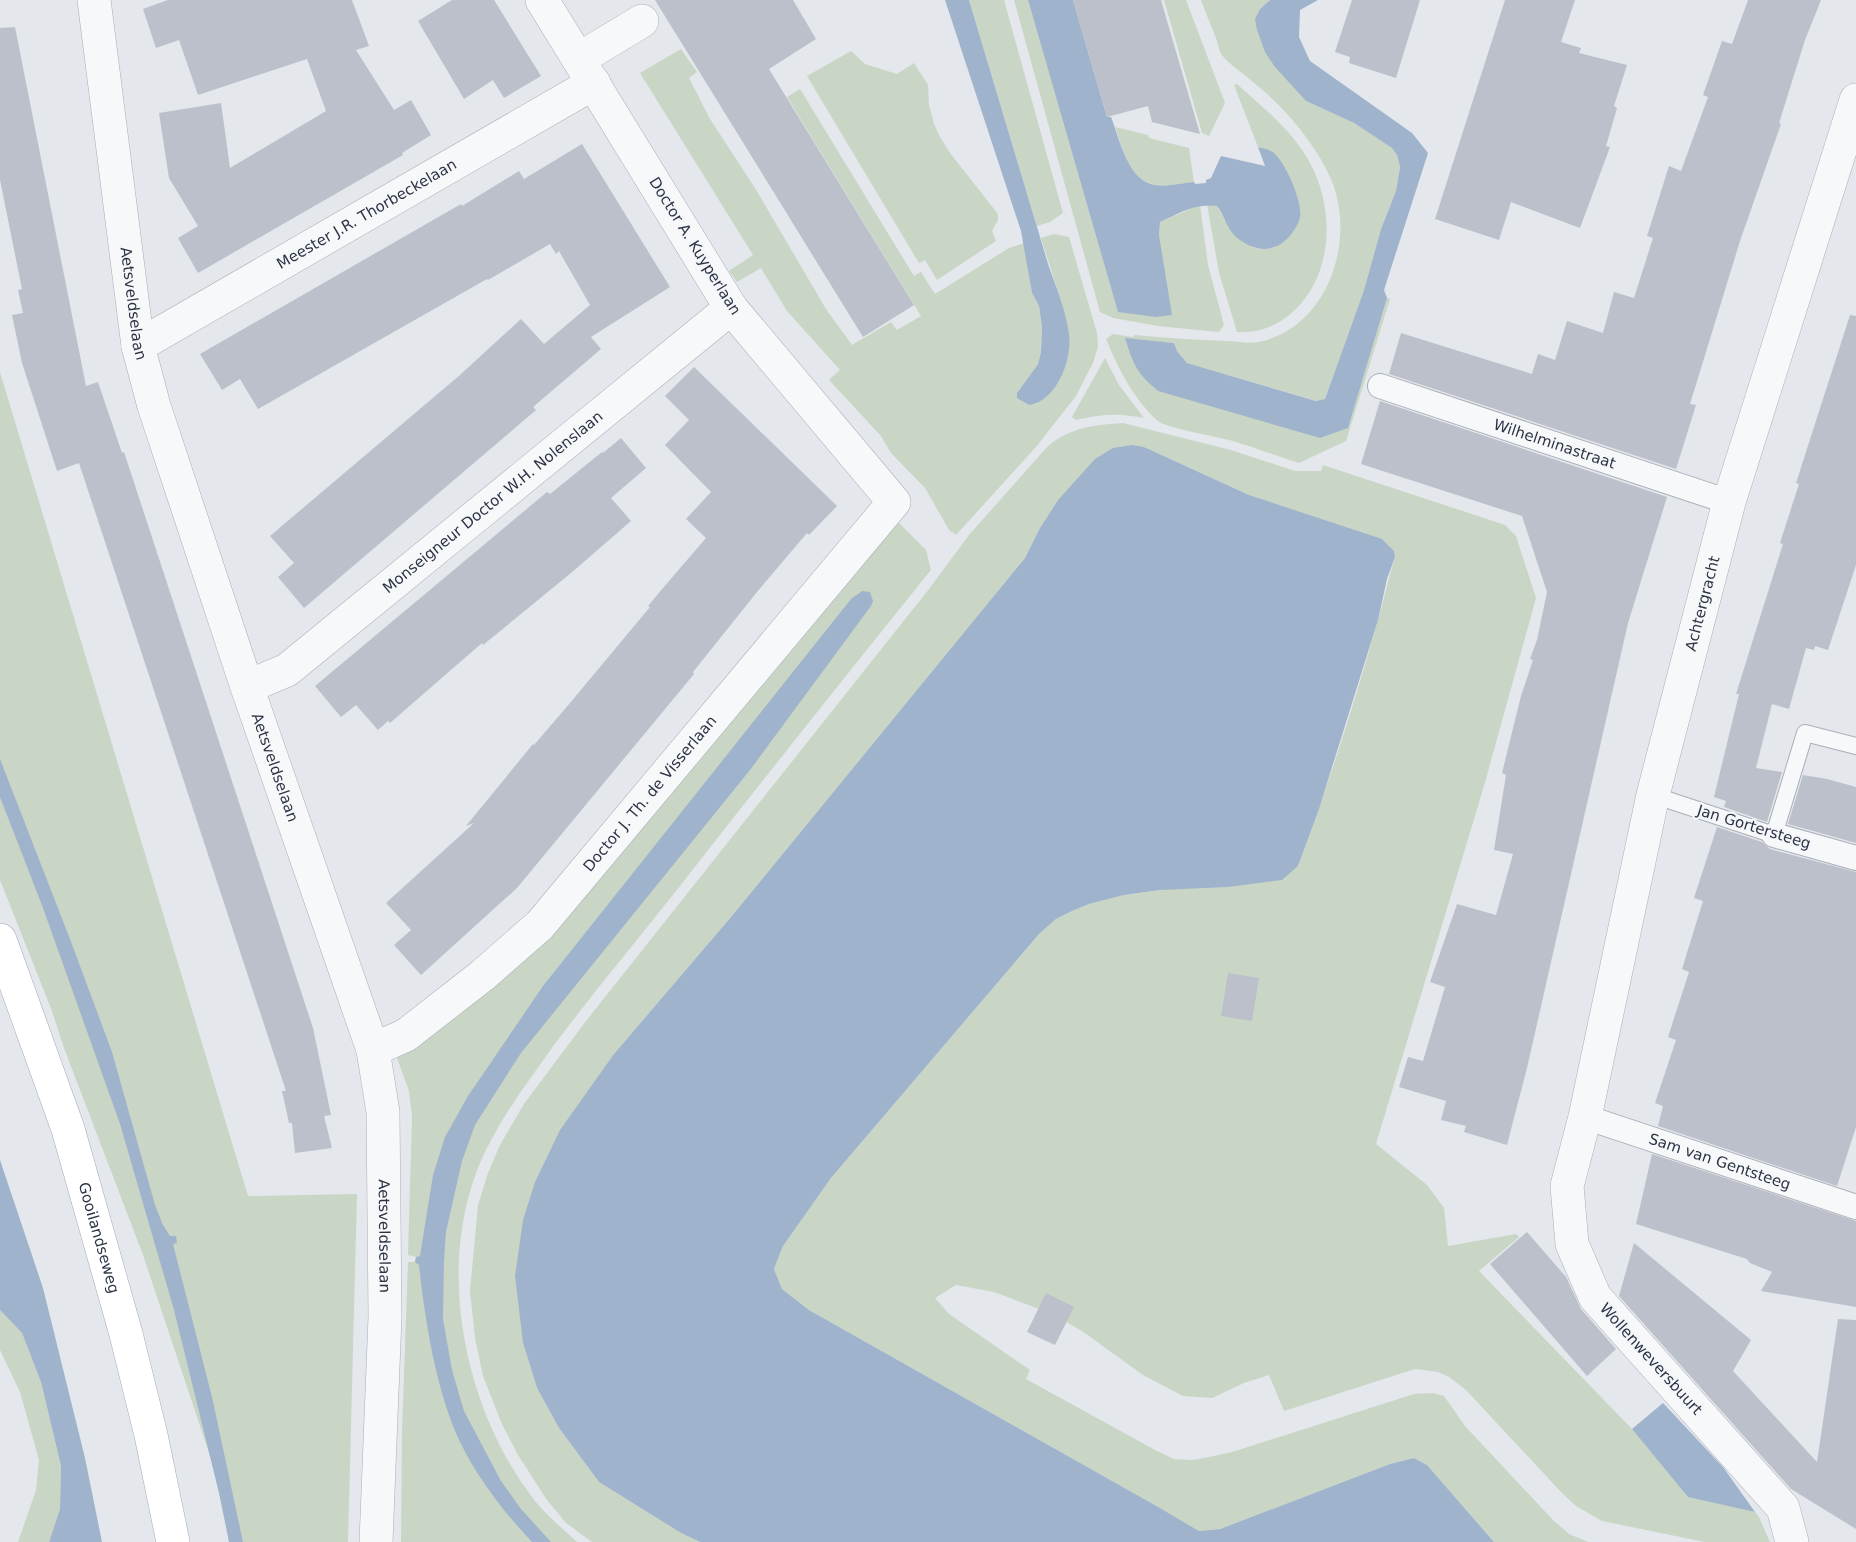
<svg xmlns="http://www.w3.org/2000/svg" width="1856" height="1542" font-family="'DejaVu Sans',sans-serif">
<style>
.green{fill:#c9d6c5}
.water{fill:#9fb4cc}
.building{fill:#bbc0ca}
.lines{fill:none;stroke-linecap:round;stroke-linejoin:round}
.service-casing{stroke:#a9aeb7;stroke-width:18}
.pedestrian-casing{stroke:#a9aeb7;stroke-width:26}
.minor-casing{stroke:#a9aeb7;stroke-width:34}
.tertiary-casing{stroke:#a9aeb7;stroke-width:34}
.primary-casing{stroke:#a3abb8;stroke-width:34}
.service{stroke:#f7f8fa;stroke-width:16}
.pedestrian{stroke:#f7f8fa;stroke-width:24}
.minor{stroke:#f7f8fa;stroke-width:33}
.tertiary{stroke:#f7f8fa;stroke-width:33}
.primary{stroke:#fff;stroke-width:33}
.labels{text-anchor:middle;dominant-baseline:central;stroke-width:4.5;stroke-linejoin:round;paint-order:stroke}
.street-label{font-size:15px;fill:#2b3445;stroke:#f4f6f9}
</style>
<rect width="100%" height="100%" fill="#e4e7ec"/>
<g class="green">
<polygon points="969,0 1004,0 1063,213 1050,222 1037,226"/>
<polygon points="1014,0 1028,0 1118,311 1159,235 1160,222 1200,205 1208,265 1224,325 1219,332 1158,326 1113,318 1100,312"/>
<polygon points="1164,0 1186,0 1225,103 1209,136 1202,133"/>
<path d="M1201,0H1270L1260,9L1306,101L1354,123L1392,148L1397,155L1400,167L1396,191L1381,229L1364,290L1325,399L1317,401L1187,363L1177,351L1174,343L1125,339L1348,427L1387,298L1390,299L1346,441L1299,463C1277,456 1256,448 1233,441C1219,437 1166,428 1158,421C1134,400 1118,368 1106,339L1113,334L1133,337L1135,335C1166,338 1196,340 1226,341C1236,341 1248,344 1258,342C1321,330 1351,256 1337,198C1334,182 1325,166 1317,153C1300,126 1278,102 1253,82C1245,74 1228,64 1222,55C1219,51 1218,44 1216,38C1211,26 1206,13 1201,0Z"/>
<polygon points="681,49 697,72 689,78 710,119 755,188 826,309 852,345 891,322 897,330 921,316 787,97 800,89 914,276 921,272 935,294 1009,248 1024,243 1032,293 1039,306 1042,327 1041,352 1038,364 1017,393 1028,405 1062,304 1041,238 1054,234 1069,237 1097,333 1098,347 1093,363 1076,396 1036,447 956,535 949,530 925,488 891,453 881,436 829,380 840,370 787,311 761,268 737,282 729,271 753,255 640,73"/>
<polygon points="851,51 865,64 897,74 914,63 928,85 929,105 934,124 940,137 950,153 998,214 998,220 992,231 996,241 937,280 925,260 919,263 807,76"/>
<path d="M1237,84C1263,108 1295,132 1311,165C1336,213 1333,280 1288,316C1272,328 1257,333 1237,332L1219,273L1207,204L1217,206L1225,221L1253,248L1267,249L1276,247L1272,151L1258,147L1234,85Z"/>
<path d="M1115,127L1148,135L1149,138L1189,148L1194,182C1181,183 1164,188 1152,184C1129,178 1122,146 1115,127Z"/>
<path d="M1105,358L1119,385L1144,418C1116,413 1104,414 1076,420L1072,417Z"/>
<polygon points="0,372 248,1196 357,1194 348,1542 229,1542 222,1492 143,1255 64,1048 52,1011 0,880"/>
<path d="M1123,423L1231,450L1295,471H1321L1323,465L1505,525L1516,536L1536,598L1484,786L1376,1144L1427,1185L1444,1208L1448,1246L1516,1234L1519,1237L1479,1271L1632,1429L1688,1496L1755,1512L1759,1517L1770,1542H1705L1602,1521L1576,1506L1562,1493L1466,1390L1449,1377L1438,1372L1415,1369L1284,1411L1269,1375L1244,1383L1212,1398L1183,1396L1143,1375L1082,1331L1052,1314L994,1292L956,1285L935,1298L949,1314L1030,1370L1026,1379L1155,1450L1174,1459L1192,1460L1209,1457L1232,1452L1414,1394L1433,1393L1444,1396L1465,1426L1553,1520L1569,1534L1588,1542H1494L1427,1465L1414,1458L1390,1464L1220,1529L1199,1531L1160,1508L809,1310L782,1289L774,1269L783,1246L831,1178L1039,934L1056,919L1072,911L1089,904L1124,895L1160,890L1298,866C1328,786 1354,705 1377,623C1384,601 1388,579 1395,557L1249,495L1144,447L1058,500L1040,528L1025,558L731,917L614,1054L523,1343L537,1388L559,1428L599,1482L681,1533L700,1542H592L566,1523L547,1500L518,1455L501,1422L483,1376L475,1338L470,1291L478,1205L488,1173L500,1145L524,1104L586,1021L929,589L969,535L1048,446C1071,427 1094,425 1123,423Z"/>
<path d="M893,517L926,550L931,570C846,675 763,780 680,886C639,938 597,988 557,1041C532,1076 506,1110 487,1148C432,1257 462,1408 535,1501C547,1516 563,1529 577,1542H401L402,1431L408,1262H415L416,1257L408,1255L412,1116L409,1091L397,1058Z"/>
<polygon points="0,1310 22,1333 41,1382 61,1466 60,1509 49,1542 18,1542 36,1490 39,1460 20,1392 0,1350"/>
</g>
<g class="water">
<path d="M945,0H969L1049,267C1057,289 1066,311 1069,334C1072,356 1061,388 1042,400C1038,403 1033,404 1029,405L1017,398V393L1038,364L1041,352L1042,327L1039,306L1032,293L1021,231Z"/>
<path d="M1028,0H1073L1107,117H1111C1119,137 1127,177 1151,184C1164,188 1181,183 1194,182L1195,184L1206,183V180L1211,178L1221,156L1265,166L1258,147C1262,148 1268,149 1271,151C1284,158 1303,202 1300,217C1299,223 1295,229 1292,233C1277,254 1255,253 1236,237C1227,229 1224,215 1217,206C1195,203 1180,213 1160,222L1159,235L1172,315L1156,317L1118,312Z"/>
<path d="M1270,0H1318L1300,10L1299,37L1310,61L1412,133L1428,153L1384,290L1387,298L1348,428L1320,438L1158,391C1136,372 1134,366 1125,338L1174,343L1177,351L1187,363L1316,401L1325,399L1364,290L1381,229L1396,191L1400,167L1397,155L1392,148L1354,123L1306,101L1275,67L1265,52L1257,30L1255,19L1260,9Z"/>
<polygon points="1132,445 1144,447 1249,495 1382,539 1394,551 1395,557 1387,579 1378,620 1319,809 1298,866 1282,880 1228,887 1160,890 1124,895 1089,904 1072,911 1056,919 1039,934 831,1178 783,1246 774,1269 782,1289 809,1310 1160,1508 1199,1531 1220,1529 1390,1464 1414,1458 1427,1465 1494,1542 700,1542 681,1533 599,1482 559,1428 537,1388 523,1343 515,1276 523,1220 535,1182 560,1130 614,1054 731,917 1025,558 1040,528 1058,500 1095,459 1113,448"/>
<path d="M862,591L870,592L873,601L871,606L750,770L521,1053L475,1125L462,1161L446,1232L444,1261L443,1319L452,1370L464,1411L501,1481L521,1509L551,1542H532C504,1512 478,1479 460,1442C436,1391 425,1321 419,1265L415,1262L416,1257L420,1256L433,1175L445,1137L468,1096L543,986L851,599Z"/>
<polygon points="0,759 70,939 112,1052 155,1205 163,1225 170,1236 176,1236 177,1243 173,1244 212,1397 243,1542 229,1542 219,1493 174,1310 120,1124 43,908 0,797"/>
<polygon points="0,1160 43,1288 85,1458 102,1542 49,1542 60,1509 61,1466 41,1382 22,1333 0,1310"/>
<polygon points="1663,1403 1723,1467 1755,1512 1688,1497 1632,1429"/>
</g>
<g class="building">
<polygon points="168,0 352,0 369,46 356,50 394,110 411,100 431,135 402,153 403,155 198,273 178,238 198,226 169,178 159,113 221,103 230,168 326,111 307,59 198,95 179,40 156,48 143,9"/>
<polygon points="452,0 494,0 541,76 504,98 493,80 464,99 418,21"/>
<polygon points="655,0 793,0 816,39 769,69 914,305 863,337"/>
<polygon points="1073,0 1161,0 1200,134 1152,122 1148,106 1107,117"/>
<polygon points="1352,0 1420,0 1396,78 1349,63 1350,57 1335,52"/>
<polygon points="1505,0 1575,0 1561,42 1581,48 1579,53 1627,65 1614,106 1617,108 1606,146 1610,147 1580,228 1511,202 1499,240 1435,219"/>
<polygon points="1748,0 1821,0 1805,40 1779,123 1781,124 1740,241 1690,404 1696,405 1676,469 1389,374 1401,333 1532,374 1538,354 1555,360 1567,321 1603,333 1614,292 1634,298 1653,238 1647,236 1669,166 1681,171 1708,97 1703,95 1722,41 1732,44"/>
<polygon points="15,27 86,386 98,382 122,453 124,452 313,1028 331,1115 324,1116 332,1148 295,1153 292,1123 289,1123 282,1091 286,1091 79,463 57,471 22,363 12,315 23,313 18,290 22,289 0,180 0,28"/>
<polygon points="582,144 670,287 591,337 601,349 533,407 536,410 304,608 278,577 294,563 270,536 460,375 521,319 544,344 590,305 559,251 556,254 550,244 488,280 487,279 258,409 240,379 222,390 200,354 461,204 462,206 519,171 524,179"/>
<polygon points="1850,315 1856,316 1856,565 1828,650 1815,646 1814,650 1806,648 1789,709 1772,704 1756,768 1782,772 1767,822 1724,807 1726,801 1714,797 1739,694 1736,694 1783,544 1780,543 1799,484 1796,483"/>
<polygon points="694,367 837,506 809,535 807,533 757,592 693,672 694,674 517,888 421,975 394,945 411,930 386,903 474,823 466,826 533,744 534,745 570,703 650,607 648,606 663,588 706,538 686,519 711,492 665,445 689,420 665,396"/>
<polygon points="1380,401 1667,497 1628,623 1527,1068 1507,1145 1464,1132 1466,1126 1441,1120 1446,1101 1399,1087 1408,1057 1423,1061 1445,987 1430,982 1457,904 1496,915 1513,854 1494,850 1506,775 1502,773 1521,696 1533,660 1530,659 1537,640 1547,592 1522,516 1361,464"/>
<polygon points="621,438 646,468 611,498 631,521 571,573 483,645 482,643 390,723 388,721 378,730 356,705 341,717 315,686 547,492 550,494 602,452 603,453"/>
<polygon points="1803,775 1827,779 1856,787 1856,843 1788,824"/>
<polygon points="1717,827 1762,842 1770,849 1856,872 1856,1127 1837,1186 1658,1126 1663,1106 1655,1103 1676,1040 1668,1037 1689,972 1682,969 1703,901 1694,898"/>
<polygon points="1228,973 1259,978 1252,1021 1221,1016"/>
<polygon points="1652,1154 1856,1221 1856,1307 1761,1291 1772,1272 1750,1263 1747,1259 1636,1224"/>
<polygon points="1527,1232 1566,1277 1581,1309 1616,1349 1587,1376 1490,1264"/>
<polygon points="1634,1243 1751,1340 1733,1371 1817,1462 1838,1319 1856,1320 1856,1529 1791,1489 1619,1296"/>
<polygon points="1046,1293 1074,1307 1055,1345 1027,1332"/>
</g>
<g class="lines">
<defs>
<polyline id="service" points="1653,795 1774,835 1805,733 1856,746"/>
<g id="pedestrian">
<path id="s1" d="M1380,386L1729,502"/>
<polyline points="1774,835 1856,858"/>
<path id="s2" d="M1585,1117L1856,1207"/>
</g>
<g id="minor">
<polyline points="579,59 642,21"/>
<path id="s3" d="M138,346L594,83"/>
<path id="s4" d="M247,687L287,670L731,308"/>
<path id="s5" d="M373,1050L406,1035L483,975L540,925L894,502L731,308L542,0"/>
<path id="s6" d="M1792,1542L1783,1508L1595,1297L1572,1244L1567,1186L1585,1117L1653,795L1729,502L1856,100"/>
</g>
<g id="tertiary">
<path id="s7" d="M94,0L138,346L154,406L247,687L373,1050L383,1112L385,1317L376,1542"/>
</g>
<g id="primary">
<path id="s8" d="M0,940L68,1129L126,1334L151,1435L173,1542"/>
</g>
</defs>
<use href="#service" class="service-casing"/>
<use href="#pedestrian" class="pedestrian-casing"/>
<use href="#minor" class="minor-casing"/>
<use href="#tertiary" class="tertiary-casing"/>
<use href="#primary" class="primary-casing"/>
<use href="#service" class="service"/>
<use href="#pedestrian" class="pedestrian"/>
<use href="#minor" class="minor"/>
<use href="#tertiary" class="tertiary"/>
<use href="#primary" class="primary"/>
</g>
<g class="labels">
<g class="street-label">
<text stroke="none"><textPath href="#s3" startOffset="264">Meester J.R. Thorbeckelaan</textPath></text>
<text transform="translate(695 246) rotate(58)">Doctor A. Kuyperlaan</text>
<text stroke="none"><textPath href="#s7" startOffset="306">Aetsveldselaan</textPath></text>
<text stroke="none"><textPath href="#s1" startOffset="184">Wilhelminastraat</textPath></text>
<text stroke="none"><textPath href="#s4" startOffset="309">Monseigneur Doctor W.H. Nolenslaan</textPath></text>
<text stroke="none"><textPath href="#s6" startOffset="1032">Achtergracht</textPath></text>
<text stroke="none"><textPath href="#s7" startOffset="792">Aetsveldselaan</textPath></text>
<text stroke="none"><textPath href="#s5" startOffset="381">Doctor J. Th. de Visserlaan</textPath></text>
<text transform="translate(1754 827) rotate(17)">Jan Gortersteeg</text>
<text stroke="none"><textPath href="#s2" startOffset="142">Sam van Gentsteeg</textPath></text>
<text stroke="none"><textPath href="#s7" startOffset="1278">Aetsveldselaan</textPath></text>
<text stroke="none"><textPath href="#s8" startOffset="314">Gooilandseweg</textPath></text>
<text transform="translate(1651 1359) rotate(48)">Wollenweversbuurt</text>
</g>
</g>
</svg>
